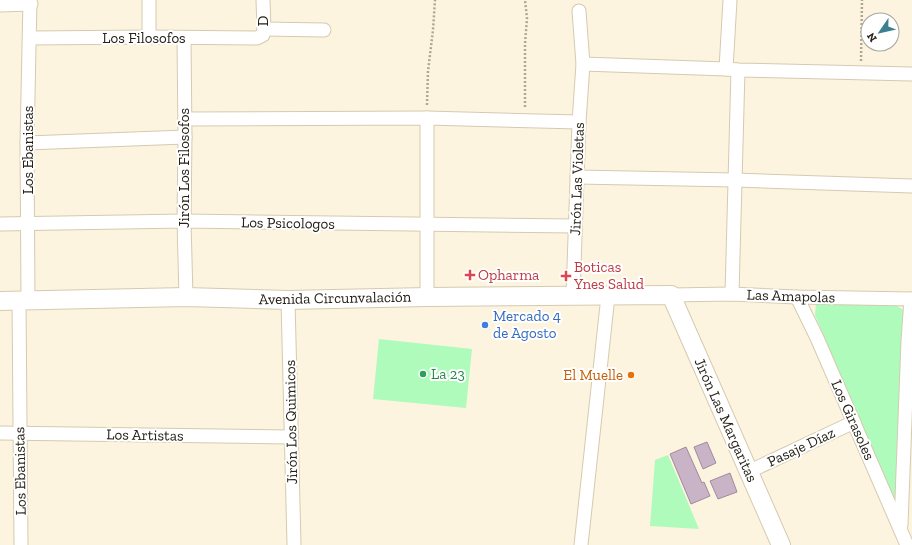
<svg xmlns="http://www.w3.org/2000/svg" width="912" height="545" font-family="'Zilla Slab',serif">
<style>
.green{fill:#affbbc}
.building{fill:#c9b3c7;stroke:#9f8b9e}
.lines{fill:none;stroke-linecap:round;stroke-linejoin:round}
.street-casing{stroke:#d5cab0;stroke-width:15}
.secondary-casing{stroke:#d5cab0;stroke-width:20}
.path{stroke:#aea796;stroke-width:2.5;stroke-dasharray:2 2;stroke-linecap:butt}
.street{stroke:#fff;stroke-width:13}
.secondary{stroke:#fff;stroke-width:18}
.health-dot{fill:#e0444e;stroke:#fff;stroke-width:1.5}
.shop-dot{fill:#3f7fe0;stroke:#fff;stroke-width:1.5}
.leisure-dot{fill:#2e9e5b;stroke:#fff;stroke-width:1.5}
.food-dot{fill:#e8710a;stroke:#fff;stroke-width:1.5}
.labels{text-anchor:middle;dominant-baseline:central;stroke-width:4;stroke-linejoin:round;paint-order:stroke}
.street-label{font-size:15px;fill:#252117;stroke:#fff}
.health-label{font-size:15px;fill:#be3a42;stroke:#fff;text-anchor:start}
.shop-label{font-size:15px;fill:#366cbe;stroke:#fff;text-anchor:start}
.leisure-label{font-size:15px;fill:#27864d;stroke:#fff;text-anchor:start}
.food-label{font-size:15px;fill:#c56008;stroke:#fff;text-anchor:end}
</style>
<rect width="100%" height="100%" fill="#fdf4df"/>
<g class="green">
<polygon points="816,302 894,304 905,311 897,499 892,499 815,315"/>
<polygon points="379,339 472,349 466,408 373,399"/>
<polygon points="668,455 699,529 650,526 655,460"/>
</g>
<g class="building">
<polygon points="707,442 716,463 703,469 694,447"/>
<polygon points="686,447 702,483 704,482 710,496 691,504 670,454"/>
<polygon points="730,473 737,492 718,499 710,481"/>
</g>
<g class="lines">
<defs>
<g id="street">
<polyline points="149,0 149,37"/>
<polyline points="0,5 31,4"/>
<polyline points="264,29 324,30"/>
<polyline points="30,38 149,37 257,38 263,35 264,29 263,0"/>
<polyline points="184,38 185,137 184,221 186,297"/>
<polyline points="583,64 726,69 738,70 912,74"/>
<polyline points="726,69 730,0"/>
<polyline points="427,118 427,297"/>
<polyline points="185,119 427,118 579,122"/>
<polyline points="27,143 185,137"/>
<polyline points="577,177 735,180 912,186"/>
<polyline points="0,224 184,221 575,226"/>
<polyline points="732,294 738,70"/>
<polyline points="573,295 579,122 583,64 579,11"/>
<polyline points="671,295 732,294 797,297 912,299"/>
<polyline points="797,297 817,338 907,545"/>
<polyline points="28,300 27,143 30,0"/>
<polyline points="288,300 294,545"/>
<polyline points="19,301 21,545"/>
<polyline points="0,433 291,437"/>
<polyline points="748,472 854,422"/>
<polyline points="901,525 908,341 911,299"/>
<polyline points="581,545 608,296"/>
</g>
<polyline id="secondary" points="0,301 186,297 288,300 427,297 671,295 781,545"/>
</defs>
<use href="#street" class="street-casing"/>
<use href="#secondary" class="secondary-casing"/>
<g class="path">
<polyline points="861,61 862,0"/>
<polyline points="427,105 428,71 433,30 435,0"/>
<polyline points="525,107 525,44 527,18 525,0"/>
</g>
<use href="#street" class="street"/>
<use href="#secondary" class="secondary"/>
</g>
<g class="health-dot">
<path d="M468 269h4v4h4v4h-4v4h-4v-4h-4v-4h4z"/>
<path d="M564 270h4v4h4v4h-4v4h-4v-4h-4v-4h4z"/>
</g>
<circle class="shop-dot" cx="485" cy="325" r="4"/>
<circle class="leisure-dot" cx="423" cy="374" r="4"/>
<circle class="food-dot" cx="631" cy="375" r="4"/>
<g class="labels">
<g class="street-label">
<text transform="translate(263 21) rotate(-90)">D</text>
<text x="144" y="38">Los Filosofos</text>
<text transform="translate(28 150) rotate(-90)">Los Ebanistas</text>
<text transform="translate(184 168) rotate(-90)">Jirón Los Filosofos</text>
<text transform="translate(577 179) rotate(-88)">Jirón Las Violetas</text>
<text transform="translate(288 223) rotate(1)">Los Psicologos</text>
<text transform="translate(791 296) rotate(2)">Las Amapolas</text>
<text transform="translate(335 298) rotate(-1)">Avenida Circunvalación</text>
<text transform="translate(726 420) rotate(66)">Jirón Las Margaritas</text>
<text transform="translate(853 420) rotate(66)">Los Girasoles</text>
<text transform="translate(291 422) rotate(-91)">Jirón Los Quimicos</text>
<text transform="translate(145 435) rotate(1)">Los Artistas</text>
<text transform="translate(801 447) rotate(-25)">Pasaje Díaz</text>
<text transform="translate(20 471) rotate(-91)">Los Ebanistas</text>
</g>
<g class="health-label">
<text x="574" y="267">Boticas<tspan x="574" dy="17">Ynes Salud</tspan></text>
<text x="478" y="275">Opharma</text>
</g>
<g class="shop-label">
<text x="493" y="316">Mercado 4<tspan x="493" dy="17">de Agosto</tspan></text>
</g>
<g class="leisure-label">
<text x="431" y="374">La 23</text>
</g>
<g class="food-label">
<text x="623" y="375">El Muelle</text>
</g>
</g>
<g transform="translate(880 32) rotate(236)"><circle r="19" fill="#ffffff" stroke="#a8a6a2"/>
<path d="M0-3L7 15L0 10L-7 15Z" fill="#3c7f8f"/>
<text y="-6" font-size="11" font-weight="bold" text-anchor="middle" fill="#252117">N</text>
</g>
</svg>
